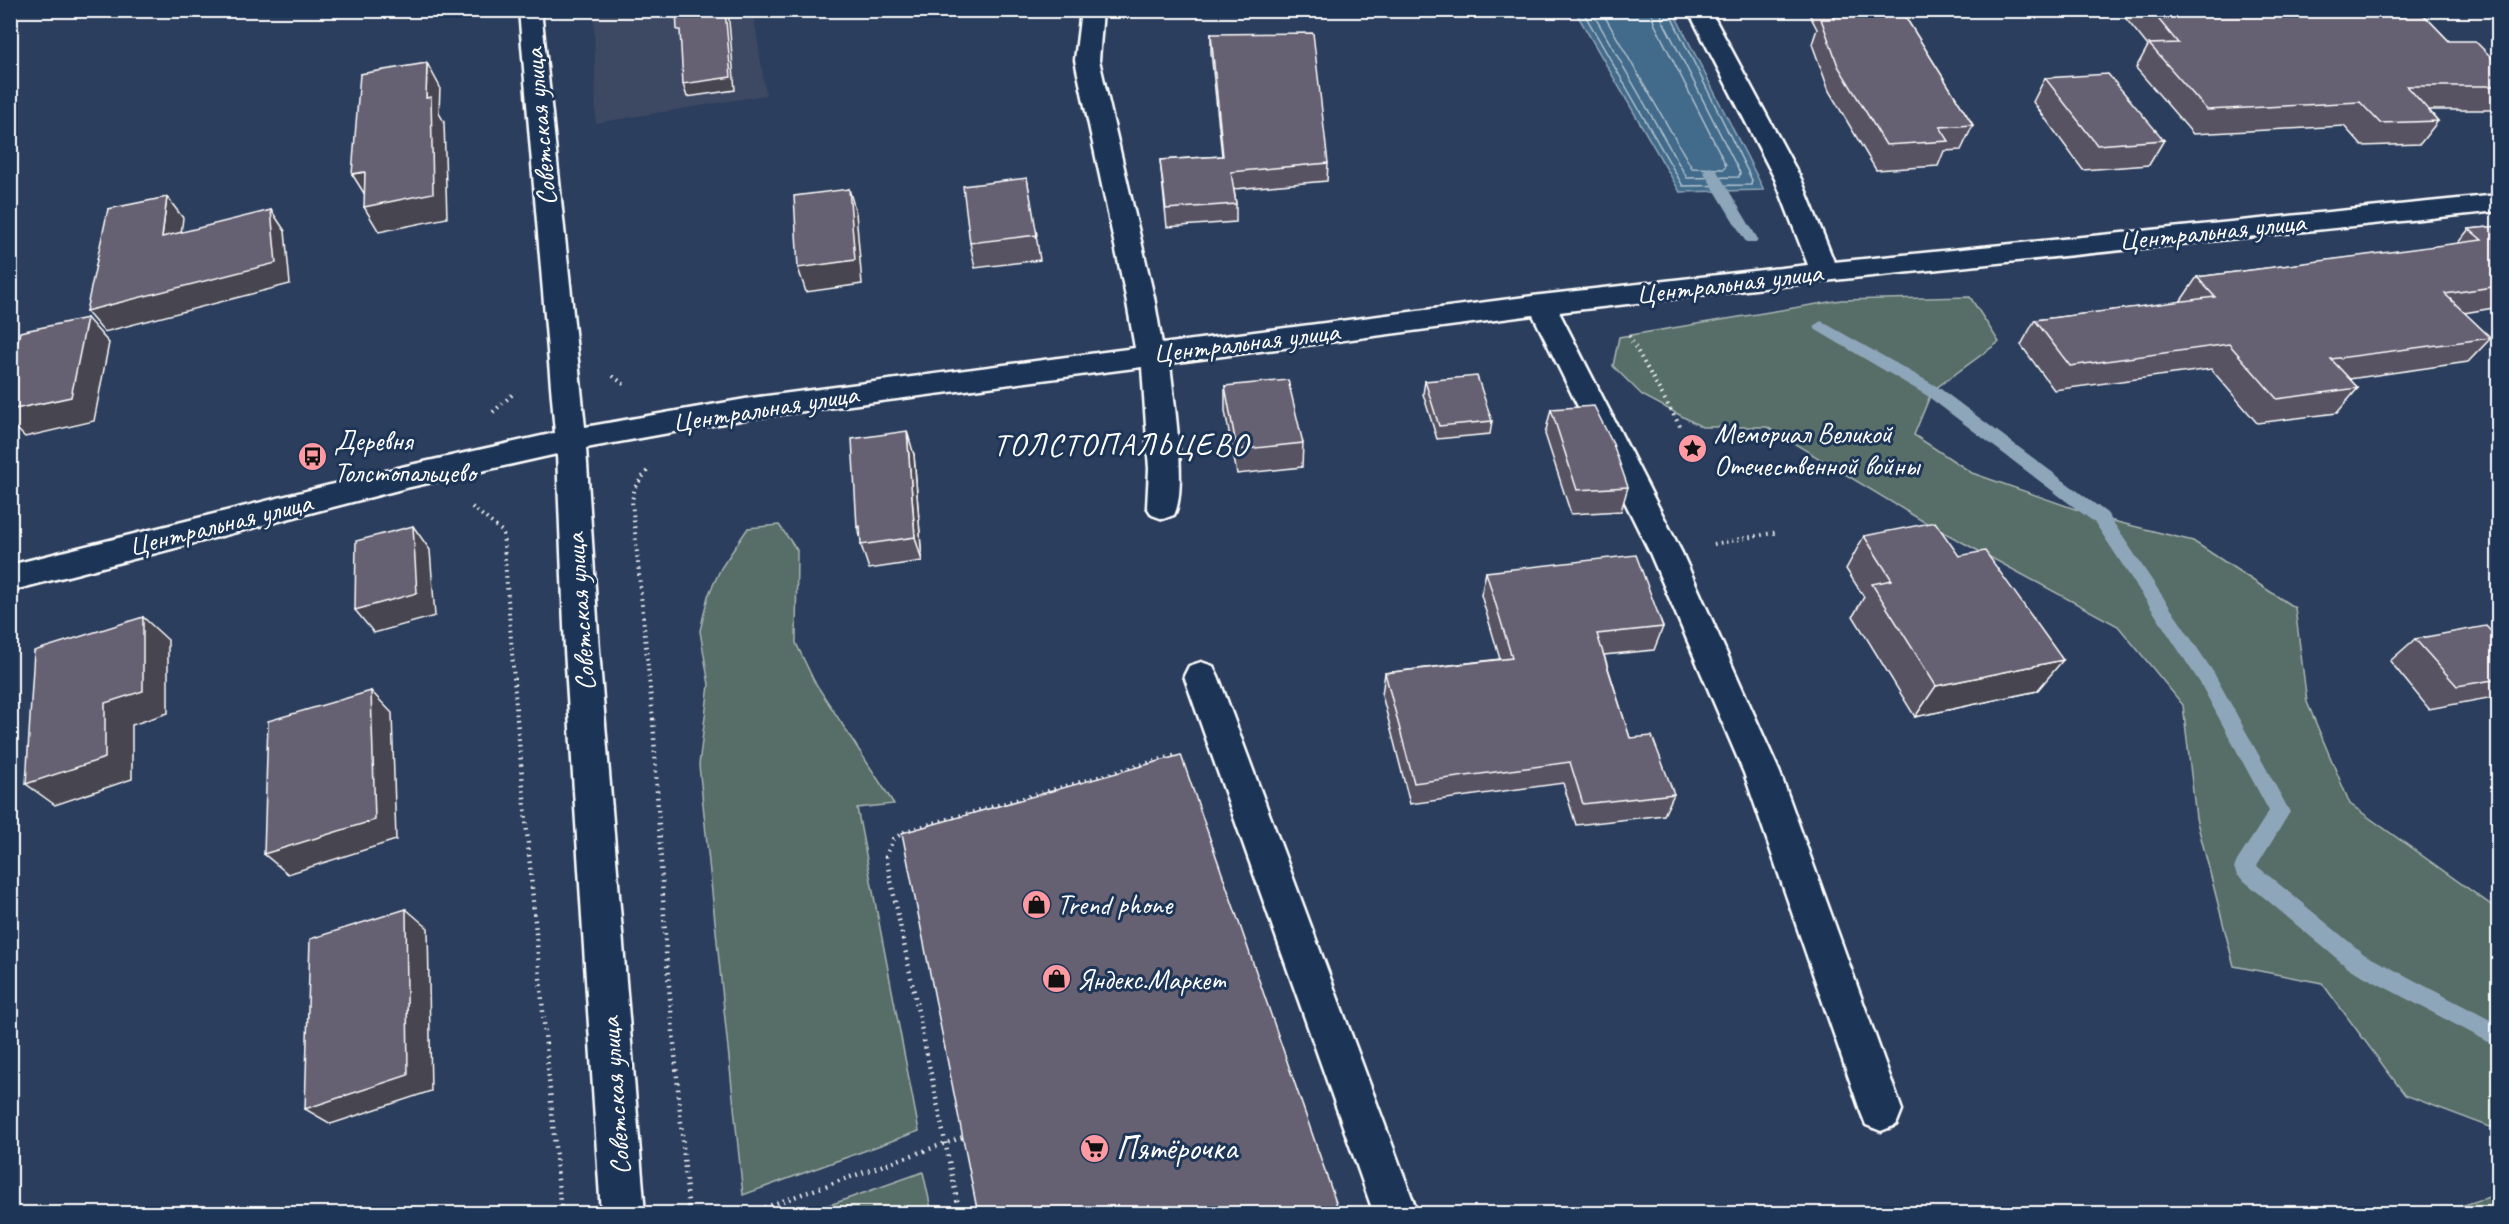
<svg xmlns="http://www.w3.org/2000/svg" width="2509" height="1224" font-family="Caveat,sans-serif">
<style>
.built{fill:#3d4864}
.green{fill:#576d68;stroke:#abb6b4;stroke-width:1.5}
.water{fill:#426b8a;stroke:#8ea6b9;stroke-width:1.5}
.lines{fill:none;stroke-linecap:round;stroke-linejoin:round}
.shore{stroke:#b3c4d0;stroke-width:1.5}
.stream{fill:#8ea6b9;fill-rule:evenodd}
.minor-casing{stroke:#fff;stroke-width:5}
.path-far1{stroke:#fff;stroke-width:4;stroke-dasharray:1.5 4.5;stroke-linecap:butt}
.path{stroke:#fff;stroke-width:4.5;stroke-dasharray:1.5 5;stroke-linecap:butt}
.minor{fill:#1d3557;fill-rule:evenodd}
.wall{fill:#585363;stroke:#fff;stroke-width:1.5}
.shaded-wall{fill:#474450;stroke:#fff;stroke-width:1.5}
.building{fill:#666173;stroke:#fff;stroke-width:1.5}
.labels{text-anchor:middle;dominant-baseline:central;stroke-width:6;stroke-linejoin:round;paint-order:stroke}
.street-label{font-size:28px;fill:#fff;stroke:#1d3557}
.poi-label{font-size:28px;fill:#fff;stroke:#1d3557;text-anchor:start}
.quarter-label{font-size:32px;letter-spacing:1.5px;fill:#fff;stroke:#1d3557}
.near-poi-label{font-size:33px;fill:#fff;stroke:#1d3557;text-anchor:start}
</style>
<rect width="100%" height="100%" fill="#2c3e5d"/>
<filter id="ink" filterUnits="userSpaceOnUse"><feTurbulence type="fractalNoise" baseFrequency=".0167" numOctaves="2"/><feDisplacementMap in="SourceGraphic" scale="12" xChannelSelector="R" yChannelSelector="G"/><feConvolveMatrix kernelMatrix="1 2 1 2 8 2 1 2 1" color-interpolation-filters="sRGB"/></filter>
<g filter="url(#ink)">
<polygon class="built" points="594,11 753,11 766,95 596,123"/>
<g class="green">
<polygon points="1970,297 1999,342 1932,391 1914,435 1972,473 2101,518 2193,541 2295,608 2307,702 2350,804 2498,910 2498,1130 2405,1095 2322,983 2234,966 2196,818 2183,705 2118,626 1921,520 1767,427 1702,427 1642,395 1613,366 1619,337 1841,300"/>
<polygon points="779,525 797,550 796,643 814,681 894,804 857,808 919,1131 743,1195 699,765 709,685 700,631 708,596 721,568 748,528"/>
<polygon points="923,1172 932,1213 807,1213"/>
<polygon points="2498,1194 2498,1213 2440,1213"/>
</g>
<polygon class="water" points="1575,11 1673,11 1764,190 1680,192"/>
<g class="lines">
<g class="shore">
<polyline points="1582,10 1683,186 1751,185 1752,180 1668,10"/>
<polyline points="1591,10 1687,178 1739,177 1740,173 1662,19 1661,10"/>
<polyline points="1601,10 1692,168 1724,169 1726,165 1654,23 1651,10"/>
</g>
<g class="stream">
<polygon points="1710,167 1717,171 1758,239 1756,242 1746,242 1744,239 1703,171"/>
<polygon points="1821,321 1938,387 2107,513 2214,673 2290,812 2257,866 2364,954 2498,1024 2498,1047 2348,968 2237,875 2234,868 2237,861 2269,811 2200,683 2095,523 1926,395 1816,330 1813,326"/>
</g>
<defs>
<g id="minor">
<path d="M519,10H541L585,427L751,398L1135,348L1126,297L1075,60L1081,10H1103L1099,60L1154,297L1162,344L1541,295L1808,265L1775,179L1688,10H1710L1801,179L1834,262L2498,195V211L1824,281L1559,312L1682,553L1780,773L1902,1110L1896,1125L1881,1131L1866,1125L1860,1110L1744,773L1650,553L1533,315L1170,363C1173,396 1188,489 1174,515L1163,519L1152,515L1147,507L1149,469L1142,367L751,418L586,448L599,650L645,1214H601L565,650L557,454L406,488L10,591V565L406,466L555,433Z"/>
<polygon points="1201,662 1213,666 1218,676 1418,1214 1374,1214 1184,676 1189,666"/>
</g>
</defs>
<use href="#minor" class="minor-casing"/>
<g class="path-far1">
<polyline points="1629,336 1681,428"/>
<polyline points="613,376 626,386"/>
<polyline points="493,412 514,393"/>
<polyline points="647,471 635,487 632,501 653,720"/>
<polyline points="472,507 503,532 517,720"/>
<polyline points="1714,544 1778,532"/>
</g>
<g class="path">
<polyline points="517,719 561,1214"/>
<polyline points="653,719 666,952 689,1214"/>
<polyline points="746,1214 966,1136"/>
<polyline points="960,1214 886,857 893,839 906,831 1177,755"/>
</g>
<use href="#minor" class="minor"/>
</g>
<g class="wall">
<polygon points="1807,10 1901,10 1973,125 1961,150 1944,151 1938,166 1876,170 1829,91 1812,44 1817,29"/>
<polygon points="2119,10 2419,10 2449,41 2499,65 2499,110 2429,110 2438,121 2420,144 2362,146 2344,126 2193,134 2136,68 2148,46"/>
<polygon points="1211,34 1328,163 1327,181 1234,189 1236,204 1236,222 1167,227 1160,160 1222,156 1211,52"/>
<polygon points="2045,78 2164,140 2149,165 2083,170 2033,102"/>
<polygon points="1027,178 1040,260 975,268 970,243"/>
<polygon points="2499,226 2499,307 2464,313 2491,338 2468,362 2349,379 2358,388 2337,413 2257,423 2211,369 2054,390 2021,345 2035,320 2180,302 2197,277 2457,244 2469,229"/>
<polygon points="1425,381 1492,421 1490,434 1437,439 1423,394"/>
<polygon points="1225,386 1303,443 1302,467 1237,474 1225,411"/>
<polygon points="1551,409 1628,487 1621,511 1571,514 1545,434"/>
<polygon points="914,455 922,561 869,569 861,545"/>
<polygon points="1864,536 2037,691 1915,717 1853,616 1864,597 1846,569"/>
<polygon points="1486,572 1663,627 1654,650 1604,655 1630,738 1674,794 1664,815 1576,825 1563,783 1410,804 1382,695 1385,673 1500,659 1481,595"/>
<polygon points="2415,639 2499,640 2499,696 2429,709 2390,661"/>
</g>
<g class="shaded-wall">
<polygon points="725,10 728,10 735,90 687,97 683,84"/>
<polygon points="427,63 440,87 439,113 444,122 447,218 379,232 364,207 426,98"/>
<polygon points="365,172 367,198 352,174"/>
<polygon points="849,189 856,213 862,284 806,292 798,268"/>
<polygon points="167,197 183,218 178,257 162,237"/>
<polygon points="271,210 285,231 290,284 104,332 86,311"/>
<polygon points="87,318 109,343 94,421 25,437 10,422 10,410"/>
<polygon points="907,431 914,455 922,561 915,537"/>
<polygon points="413,526 430,550 435,616 374,633 355,610"/>
<polygon points="860,526 863,545 857,527"/>
<polygon points="143,617 168,640 168,713 132,725 132,779 55,805 26,784"/>
<polygon points="2063,660 2037,691 1915,717 1936,686"/>
<polygon points="371,691 392,713 396,840 288,874 264,854"/>
<polygon points="406,909 428,928 431,1091 331,1124 305,1109"/>
</g>
<g class="building">
<polygon points="676,10 725,10 731,77 683,84 680,30 677,30"/>
<polygon points="1829,10 1901,10 1973,125 1940,127 1949,141 1886,145 1838,66 1821,19 1834,19"/>
<polygon points="2151,10 2419,10 2449,41 2475,41 2499,65 2499,86 2407,86 2438,121 2380,123 2360,102 2207,110 2149,44 2178,43"/>
<polygon points="1313,33 1328,163 1231,172 1236,204 1166,209 1160,160 1223,156 1211,34"/>
<polygon points="427,63 426,98 431,97 433,193 364,207 365,172 352,174 360,74"/>
<polygon points="2108,74 2164,140 2097,145 2045,78"/>
<polygon points="1027,178 1037,235 970,243 963,186"/>
<polygon points="849,189 855,260 798,268 794,196"/>
<polygon points="167,197 162,237 271,210 276,263 86,311 108,209"/>
<polygon points="2499,226 2499,286 2445,294 2491,338 2331,359 2358,388 2277,399 2229,344 2070,366 2035,320 2215,297 2197,277 2482,240 2469,229"/>
<polygon points="87,318 71,397 10,410 10,372 20,332"/>
<polygon points="1477,376 1492,421 1439,426 1425,381"/>
<polygon points="1288,380 1303,443 1237,450 1225,386"/>
<polygon points="1594,406 1613,444 1628,487 1577,490 1551,409"/>
<polygon points="907,431 915,537 861,545 860,526 857,527 852,439"/>
<polygon points="1935,522 1959,556 1985,551 2063,660 1936,686 1872,584 1892,580 1864,536"/>
<polygon points="413,526 417,593 355,610 356,541"/>
<polygon points="1636,555 1663,627 1597,634 1630,738 1652,736 1674,794 1583,804 1570,762 1414,783 1385,673 1512,658 1486,572"/>
<polygon points="143,617 143,691 105,703 105,758 26,784 34,651"/>
<polygon points="2486,626 2499,640 2499,679 2457,686 2415,639"/>
<polygon points="371,691 375,820 264,854 268,721"/>
<polygon points="1181,755 1340,1214 978,1214 902,833"/>
<polygon points="406,909 408,1075 305,1109 310,939"/>
</g>
</g>
<defs>
<symbol id="sight-disc" viewBox="-11 -11 22 22"><circle r="9.5" fill="#ff9aa2" stroke="#1d3557"/><path d="M0-6L1.8-2.2L6-1.7L2.9 1.2L3.7 5.4L0 3.3L-3.7 5.4L-2.9 1.2L-6-1.7L-1.8-2.2Z" fill="#111"/></symbol>
<symbol id="bus-disc" viewBox="-11 -11 22 22"><circle r="9.5" fill="#ff9aa2" stroke="#1d3557"/><path d="M-5-6H5V4H4V6H2V4H-2V6H-4V4H-5ZM-3.5-4V0h7V-4ZM-3.5 1.2v1.5H-2V1.2ZM2 1.2v1.5H3.5V1.2Z" fill="#111"/></symbol>
<symbol id="shop-disc" viewBox="-11 -11 22 22"><circle r="9.5" fill="#ff9aa2" stroke="#1d3557"/><path d="M-5-2.5h2.3a2.7 3.5 0 0 1 5.4 0H5L5.5 6h-11ZM-1.5-2.5h3a1.5 2.3 0 0 0-3 0Z" fill="#111"/></symbol>
<symbol id="supermarket-disc" viewBox="-11 -11 22 22"><circle r="9.5" fill="#ff9aa2" stroke="#1d3557"/><path d="M-6-5.5h2.5l.6 2H6L4.5 2H-2.5L-4.4-4H-6ZM-1.5 3.2a1.3 1.3 0 1 0 .1 0ZM3 3.2a1.3 1.3 0 1 0 .1 0Z" fill="#111"/></symbol>
</defs>
<g fill-rule="evenodd">
<use href="#sight-disc" x="1676" y="432" width="33" height="33"/>
<use href="#bus-disc" x="296" y="440" width="33" height="33"/>
<use href="#shop-disc" x="1020" y="888" width="33" height="33"/>
<use href="#shop-disc" x="1040" y="962" width="33" height="33"/>
<use href="#supermarket-disc" x="1078" y="1132" width="33" height="33"/>
</g>
<g class="labels">
<g class="street-label">
<text transform="translate(540 127) rotate(-95)">Советская улица</text>
<text transform="translate(2212 231) rotate(-6)">Центральная улица</text>
<text transform="translate(1729 283) rotate(-7)">Центральная улица</text>
<text transform="translate(1246 342) rotate(-7)">Центральная улица</text>
<text transform="translate(765 408) rotate(-9)">Центральная улица</text>
<text transform="translate(220 524) rotate(-14)">Центральная улица</text>
<text transform="translate(580 612) rotate(-94)">Советская улица</text>
<text transform="translate(615 1096) rotate(-94)">Советская улица</text>
</g>
<g class="poi-label">
<text x="1714" y="433">Мемориал Великой<tspan x="1714" dy="32">Отечественной войны</tspan></text>
<text x="334" y="440">Деревня<tspan x="334" dy="32">Толстопальцево</tspan></text>
<text x="1057" y="904">Trend phone</text>
<text x="1077" y="979">Яндекс.Маркет</text>
</g>
<g class="quarter-label">
<text x="1121" y="444">ТОЛСТОПАЛЬЦЕВО</text>
</g>
<g class="near-poi-label">
<text x="1116" y="1148">Пятёрочка</text>
</g>
</g>
<rect width="2509" height="1224" fill="none" stroke="#1d3557" stroke-width="36"/>
<rect x="18" y="18" width="2473" height="1188" fill="none" stroke="#fff" stroke-width="2" filter="url(#ink)"/>
</svg>
